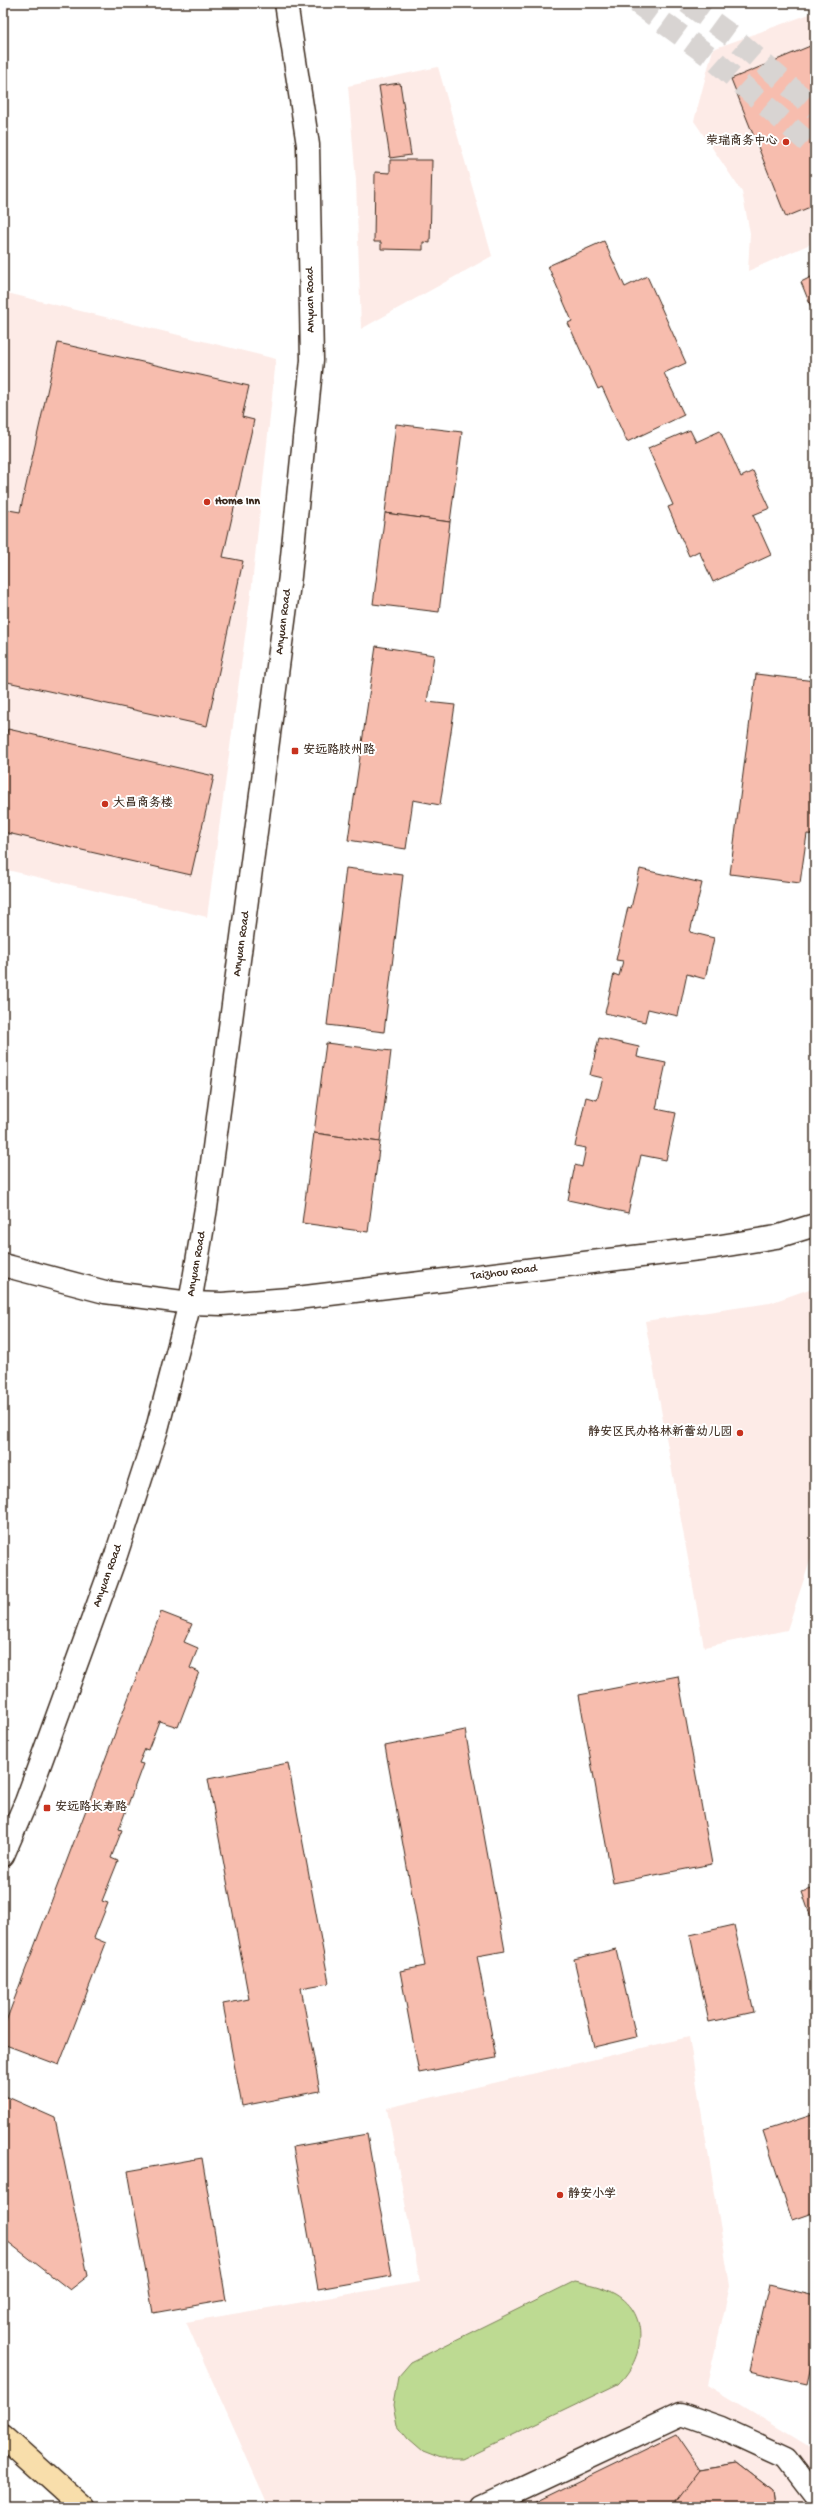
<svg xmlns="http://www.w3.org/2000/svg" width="818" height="2510" font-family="'Gochi Hand','LXGW WenKai TC',sans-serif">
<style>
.built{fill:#fdebe7}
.green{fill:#bdda92;stroke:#7c8258}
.building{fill:#f7bdae;stroke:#3b2a1e}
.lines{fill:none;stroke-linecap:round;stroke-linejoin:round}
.highway-tunnel{stroke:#d8d4d2;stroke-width:22;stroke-dasharray:22 11;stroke-linecap:butt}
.minor-casing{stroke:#3b2a1e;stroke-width:25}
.major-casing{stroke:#3b2a1e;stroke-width:25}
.minor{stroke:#fff;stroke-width:22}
.major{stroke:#f8deab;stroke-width:22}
.poi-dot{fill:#c8321e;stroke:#fff;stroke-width:1.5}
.labels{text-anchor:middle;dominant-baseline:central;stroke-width:4;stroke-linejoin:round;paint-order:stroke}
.poi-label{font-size:12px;font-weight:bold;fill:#3b2a1e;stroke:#fff;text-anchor:start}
.street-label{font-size:12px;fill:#3b2a1e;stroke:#fff}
</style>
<rect width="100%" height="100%" fill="#fff"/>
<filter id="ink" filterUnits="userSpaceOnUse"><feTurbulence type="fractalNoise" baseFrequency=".025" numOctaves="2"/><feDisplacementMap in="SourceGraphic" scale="8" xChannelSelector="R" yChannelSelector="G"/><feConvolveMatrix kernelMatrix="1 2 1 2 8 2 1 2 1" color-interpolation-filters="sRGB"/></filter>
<g filter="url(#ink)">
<g class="built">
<polygon points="815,12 815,242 748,271 750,233 742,192 694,121 713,49"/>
<polygon points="438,67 492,256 361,329 356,181 348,86"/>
<polygon points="3,292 276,359 252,585 207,917 3,869"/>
<polygon points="815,1287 815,1546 787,1630 704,1647 645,1321 770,1303"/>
<polygon points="689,2037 730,2286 707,2385 815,2450 815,2507 269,2507 186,2322 420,2282 387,2108"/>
</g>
<path class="green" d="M575,2281C589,2284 603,2287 616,2294C651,2315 644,2359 618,2384L462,2459H441L423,2452L408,2439L397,2425L393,2405L398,2377L411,2362Z"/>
<g class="building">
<polygon points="815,44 815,205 786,217 731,79"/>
<polygon points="400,83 411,155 390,158 379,86"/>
<polygon points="390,160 432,160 430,243 423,242 423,250 381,249 381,242 374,242 375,172 390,173"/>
<polygon points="604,241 625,287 647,276 686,363 664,373 684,415 627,442 602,387 598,389 568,323 572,321 548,266"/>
<polygon points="815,275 815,317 801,282"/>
<polygon points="58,343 249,386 242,417 254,420 223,557 243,561 207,726 3,681 3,509 20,512"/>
<polygon points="396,424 462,432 450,522 385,513"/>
<polygon points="690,430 696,442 720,431 741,477 753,471 770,508 753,515 771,555 713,582 699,551 689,556 668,507 673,505 648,448"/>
<polygon points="385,513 450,522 439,612 373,604"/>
<polygon points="376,646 434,655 427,702 455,705 440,805 413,800 406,849 348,840"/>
<polygon points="756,674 815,681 815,835 807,834 800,883 730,874"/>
<polygon points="8,729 214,776 191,875 3,832 3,750"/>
<polygon points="346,868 403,875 384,1032 327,1025"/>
<polygon points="640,869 702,883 690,932 714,938 705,979 687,974 678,1016 648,1009 645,1022 605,1013 614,974 619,976 623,961 616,960 628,907 631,908"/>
<polygon points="599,1038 639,1047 637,1057 666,1063 656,1109 676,1113 666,1160 641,1155 628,1213 568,1200 575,1165 582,1167 586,1148 575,1146 586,1097 597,1100 603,1078 590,1075"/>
<polygon points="326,1043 391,1051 380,1142 314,1133"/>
<polygon points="314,1133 380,1142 368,1232 302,1223"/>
<polygon points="161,1612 192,1624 184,1642 198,1648 190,1668 199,1672 178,1727 159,1721 148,1750 145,1749 139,1763 143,1764 119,1829 122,1830 111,1858 118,1861 102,1901 108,1903 94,1938 106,1943 59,2065 3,2044 3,2029"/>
<polygon points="678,1676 712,1864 613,1883 579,1695"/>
<polygon points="465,1730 505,1951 477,1956 496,2058 419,2073 400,1971 425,1966 385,1746"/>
<polygon points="288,1763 329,1983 301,1988 320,2091 242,2106 223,2004 249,1999 208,1779"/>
<polygon points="815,1888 815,1929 802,1892"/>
<polygon points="734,1925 754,2012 709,2022 690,1935"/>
<polygon points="616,1949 636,2037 594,2047 574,1959"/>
<polygon points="3,2095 55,2118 88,2276 70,2290 3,2238"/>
<polygon points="815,2114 815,2212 792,2220 763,2131"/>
<polygon points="367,2134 392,2276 318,2289 293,2147"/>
<polygon points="202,2158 226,2300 153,2313 128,2171"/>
<polygon points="769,2285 815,2296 815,2348 807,2384 749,2371"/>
<polygon points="676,2434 700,2469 737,2463 772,2490 774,2507 526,2507"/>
<polygon points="737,2463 772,2490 774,2507 671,2507 700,2469"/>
</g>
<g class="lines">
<g class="highway-tunnel">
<polyline points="637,3 713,59 815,149"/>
<polyline points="687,3 732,36 815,109"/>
</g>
<defs>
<g id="minor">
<polyline points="3,1265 105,1292 190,1303 222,1304 289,1299 715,1247 776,1237 815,1225"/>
<polyline points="3,1855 26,1802 116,1555 157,1429 190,1303 206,1208 290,576 312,360 308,145 286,3"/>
<polyline points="483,2507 681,2414 721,2428 786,2458 815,2496"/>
</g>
<polyline id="major" points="3,2436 82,2507"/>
</defs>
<use href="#minor" class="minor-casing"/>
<use href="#major" class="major-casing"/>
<use href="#minor" class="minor"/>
<use href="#major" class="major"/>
</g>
</g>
<g class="poi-dot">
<circle cx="786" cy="142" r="4"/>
<circle cx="207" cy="502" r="4"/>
<rect x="291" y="747" width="8" height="8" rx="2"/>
<circle cx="105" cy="804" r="4"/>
<circle cx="740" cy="1433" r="4"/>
<rect x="43" y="1804" width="8" height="8" rx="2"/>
<circle cx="560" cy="2195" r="4"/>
</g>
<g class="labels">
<g class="poi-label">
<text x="778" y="142" text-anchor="end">荣瑞商务中心</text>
<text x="215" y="502">Home Inn</text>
<text x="303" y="751">安远路胶州路</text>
<text x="113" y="804">大昌商务楼</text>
<text x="732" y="1433" text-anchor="end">静安区民办格林新蕾幼儿园</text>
<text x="55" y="1808">安远路长寿路</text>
<text x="568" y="2195">静安小学</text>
</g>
<g class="street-label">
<text transform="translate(311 300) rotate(-91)">Anyuan Road</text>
<text transform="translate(284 622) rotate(-83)">Anyuan Road</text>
<text transform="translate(242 944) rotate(-82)">Anyuan Road</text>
<text transform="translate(197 1264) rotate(-80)">Anyuan Road</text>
<text transform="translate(504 1273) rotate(-7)">Taizhou Road</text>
<text transform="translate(108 1576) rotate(-70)">Anyuan Road</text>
</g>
</g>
<rect width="818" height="2510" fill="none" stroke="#fff" stroke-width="16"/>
<rect x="8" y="8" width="802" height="2494" fill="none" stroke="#3b2a1e" stroke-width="1.5" filter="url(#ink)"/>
</svg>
